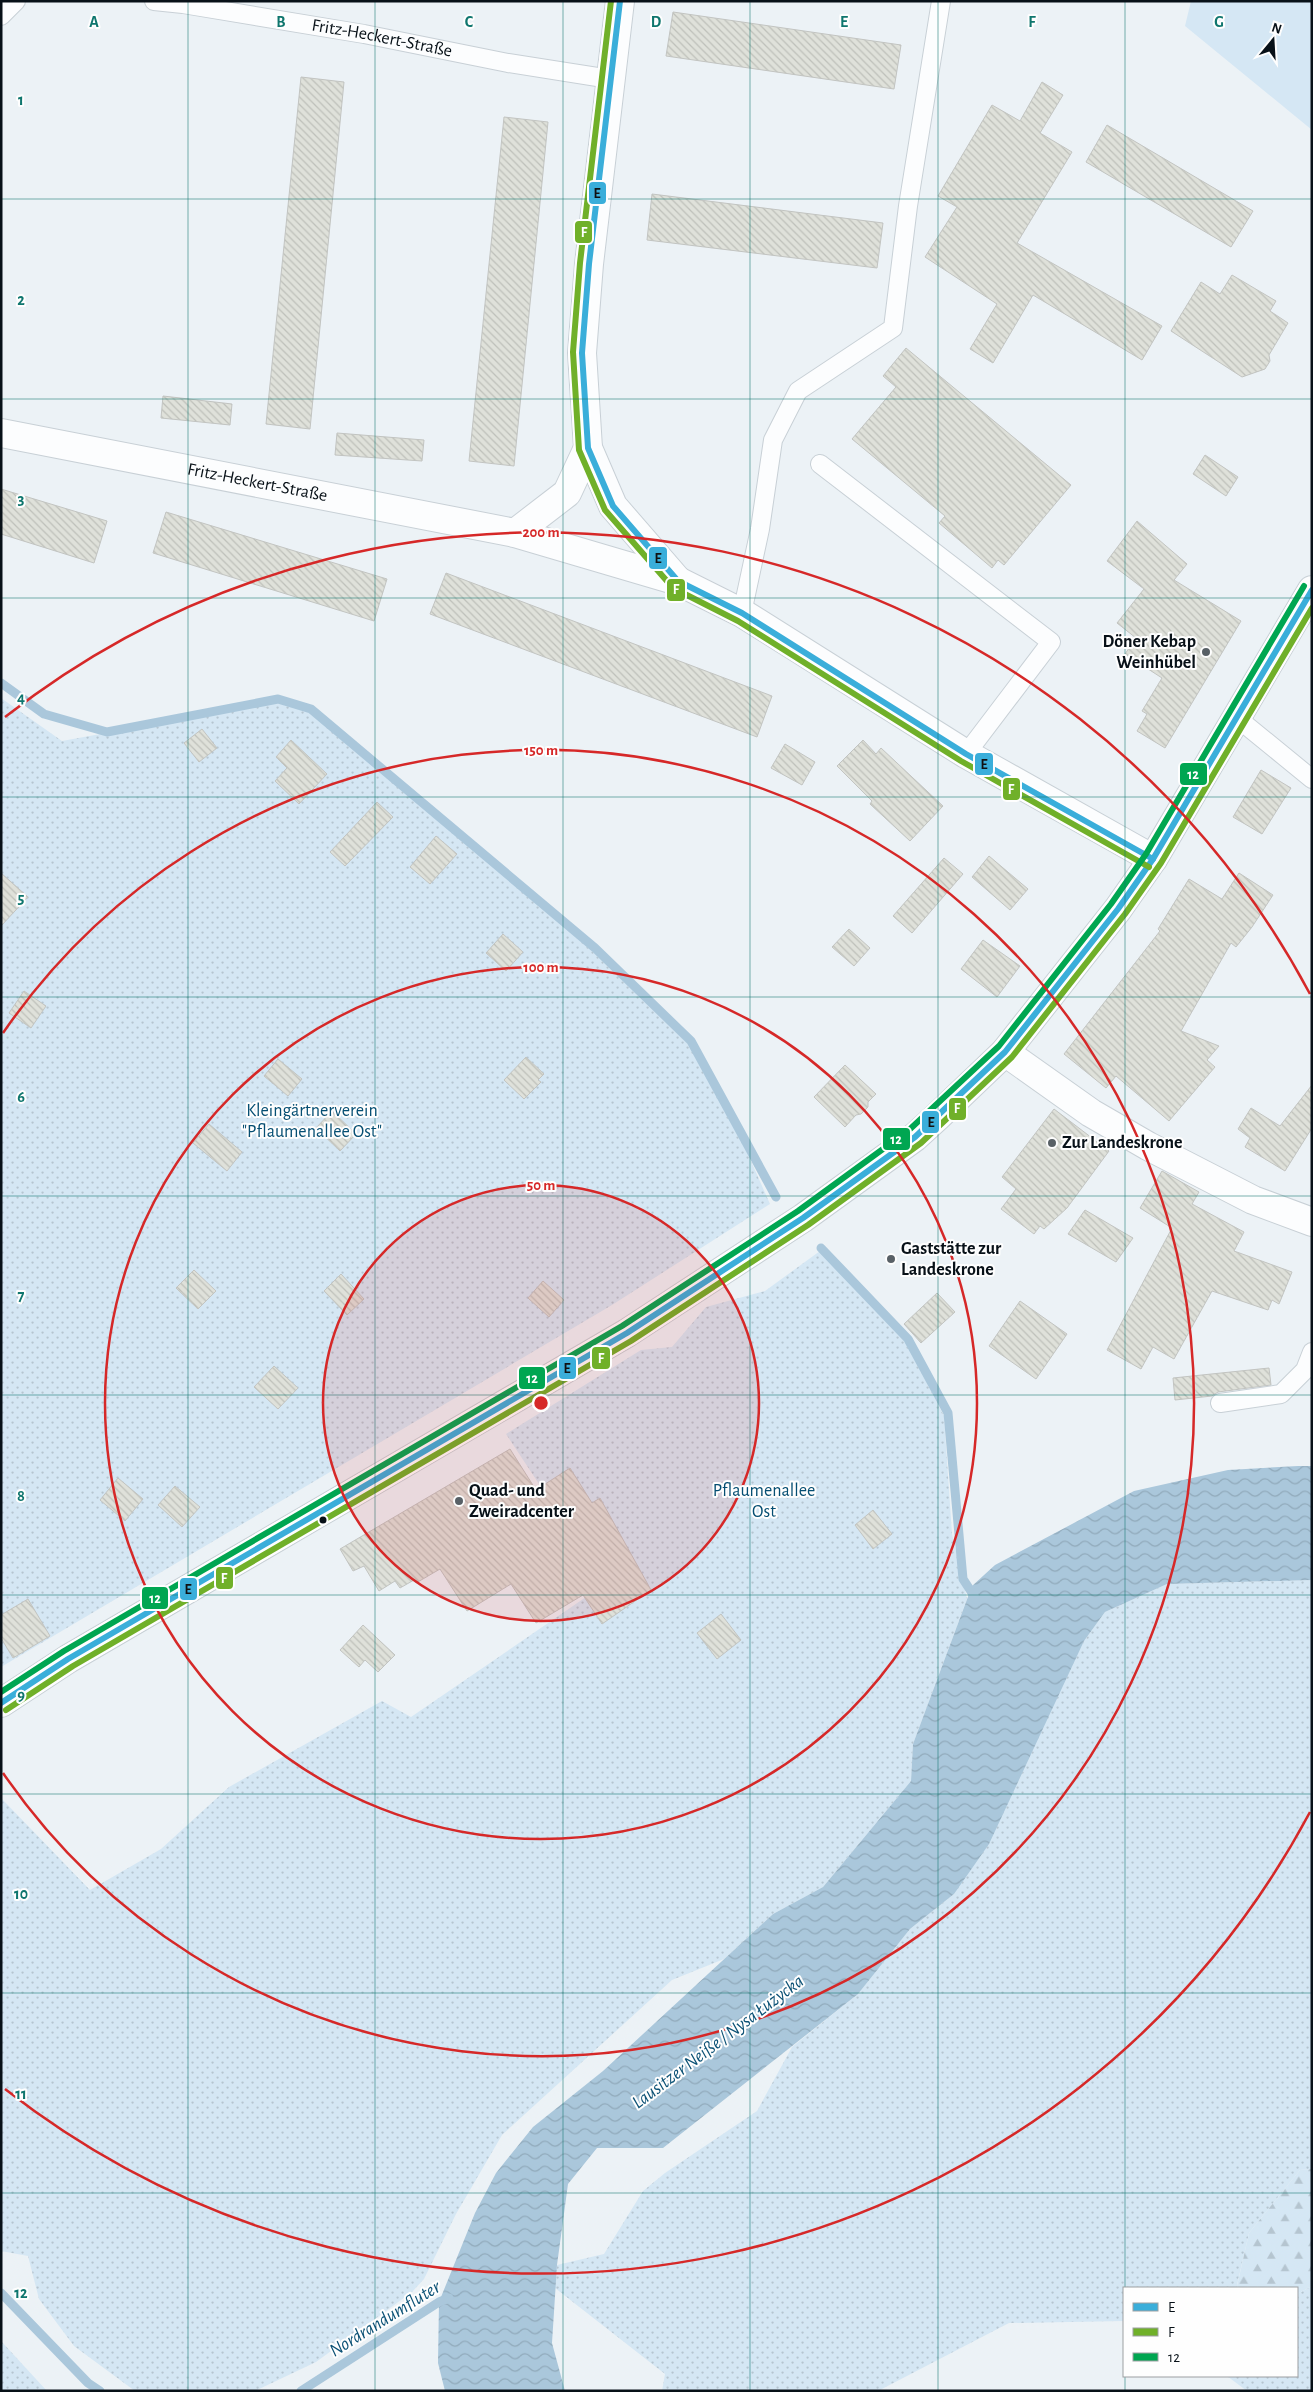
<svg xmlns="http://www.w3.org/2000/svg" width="1313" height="2392" font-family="'Alegreya Sans',sans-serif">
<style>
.grass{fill:url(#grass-dots)}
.forest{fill:url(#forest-firs)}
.park{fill:#d5e7f4}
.water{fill:url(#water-waves)}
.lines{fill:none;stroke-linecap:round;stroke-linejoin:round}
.stream{stroke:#aac7db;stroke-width:9}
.building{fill:url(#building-back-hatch);stroke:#c2c4c1}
.service-casing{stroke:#c8d0d6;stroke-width:20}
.minor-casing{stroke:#c8d0d6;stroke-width:30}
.primary-casing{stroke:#c8d0d6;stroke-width:30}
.service{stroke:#fcfdfe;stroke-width:18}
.minor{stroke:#fcfdfe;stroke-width:28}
.primary{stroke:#fcfdfe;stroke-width:28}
.bus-1-casing{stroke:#fefefe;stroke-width:10}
.bus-2-casing{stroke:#fefefe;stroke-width:10}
.bus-3-casing{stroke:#fefefe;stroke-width:10}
.bus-1{stroke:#3aaeda;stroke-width:6}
.bus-2{stroke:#70b029;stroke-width:6}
.bus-3{stroke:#00a651;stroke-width:6}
.grid{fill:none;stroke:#0f766e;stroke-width:1;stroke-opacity:0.55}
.ring{fill:none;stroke:#d62828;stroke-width:2.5}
.poi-dot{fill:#586066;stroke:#fefefe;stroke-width:2}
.bus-dot{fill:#081118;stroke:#fefefe;stroke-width:2}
.labels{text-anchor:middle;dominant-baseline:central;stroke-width:4;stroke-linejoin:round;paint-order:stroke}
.street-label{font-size:18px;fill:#081118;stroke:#fefefe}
.poi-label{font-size:18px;font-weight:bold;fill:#081118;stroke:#fefefe;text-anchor:start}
.park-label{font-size:18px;fill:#054e72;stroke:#fefefe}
.water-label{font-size:19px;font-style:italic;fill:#0b5175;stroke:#fefefe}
.grid-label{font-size:16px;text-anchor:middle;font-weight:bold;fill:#0f766e;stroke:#fefefe;stroke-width:4;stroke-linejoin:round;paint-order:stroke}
.centre{fill:#d62828;stroke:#fefefe;stroke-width:2.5}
.ring-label{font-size:15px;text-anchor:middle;font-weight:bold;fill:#d62828;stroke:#fefefe;stroke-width:4;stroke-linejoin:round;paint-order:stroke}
.line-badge{stroke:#fefefe;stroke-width:2}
.badge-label{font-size:14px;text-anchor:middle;font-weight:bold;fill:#fff}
.pale-badge-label{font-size:14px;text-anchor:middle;font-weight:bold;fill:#111}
</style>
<defs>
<pattern id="grass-dots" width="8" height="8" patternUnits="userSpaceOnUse" patternTransform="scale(1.25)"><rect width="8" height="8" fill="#d5e7f4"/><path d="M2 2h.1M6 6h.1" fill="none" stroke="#b5c5d0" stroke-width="1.8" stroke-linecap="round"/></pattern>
<pattern id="forest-firs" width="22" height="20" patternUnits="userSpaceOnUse" patternTransform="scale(1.25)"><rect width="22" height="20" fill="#d5e7f4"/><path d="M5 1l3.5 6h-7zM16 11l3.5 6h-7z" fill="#b5c5d0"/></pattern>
<pattern id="water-waves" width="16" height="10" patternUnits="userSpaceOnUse" patternTransform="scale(1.25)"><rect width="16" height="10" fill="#aac7db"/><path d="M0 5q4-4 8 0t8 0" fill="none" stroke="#91aabb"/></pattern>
<pattern id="building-back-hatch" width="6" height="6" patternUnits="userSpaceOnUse" patternTransform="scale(1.25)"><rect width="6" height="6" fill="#dfe1da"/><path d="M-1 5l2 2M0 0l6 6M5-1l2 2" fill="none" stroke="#bec0ba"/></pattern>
</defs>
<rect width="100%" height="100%" fill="#ecf2f6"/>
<g class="grass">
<polygon points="1,698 62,741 275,702 312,713 591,950 687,1043 721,1093 770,1204 612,1305 1,1667"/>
<polygon points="820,1251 906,1342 944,1416 952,1534 967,1599 913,1744 911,1781 823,1887 773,1914 724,1959 672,1980 502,2135 456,2214 424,2279 412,2292 316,2362 255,2391 135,2391 74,2346 39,2299 28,2256 1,2251 1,1798 90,1890 161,1849 229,1787 382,1701 411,1717 605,1584 506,1434 641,1350 672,1347 706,1307 765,1291"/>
<polygon points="1312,1580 1312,2169 1300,2170 1249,2233 1237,2285 1238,2288 1124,2288 1124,2321 1009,2323 878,2391 662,2391 665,2374 555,2288 557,2265 604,2254 643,2191 665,2173 757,2111 792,2047 858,1994 910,1929 954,1894 1084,1641 1105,1612 1167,1584"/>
<polygon points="1312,2286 1312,2391 1247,2391 1227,2376 1297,2376 1297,2294"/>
<polygon points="1,2341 47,2391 1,2391"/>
</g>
<polygon class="forest" points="1312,2169 1312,2286 1297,2294 1297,2288 1238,2288 1237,2286 1249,2233 1300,2170"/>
<polygon class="park" points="1191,1 1312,1 1312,130 1185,26"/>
<polygon class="water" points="1298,1466 1312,1466 1312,1580 1167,1584 1105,1612 1084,1641 989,1844 954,1894 910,1929 858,1994 663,2148 597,2148 568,2184 557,2265 552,2343 565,2391 445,2391 438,2363 439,2302 475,2213 496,2173 533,2127 603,2071 773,1914 823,1887 911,1781 913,1744 972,1586 995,1565 1134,1491 1228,1470"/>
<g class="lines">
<g class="stream">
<polyline points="1,683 44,714 107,732 278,699 311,709 595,948 691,1041 776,1197"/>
<polyline points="821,1248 908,1339 948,1413 963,1579 976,1599"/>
<polyline points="1,2293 88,2383 100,2391"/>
<polyline points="301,2391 439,2302 449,2298"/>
</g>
</g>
<g class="building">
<polygon points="673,12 901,45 894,89 666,56"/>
<polygon points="301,77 344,82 310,429 266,424"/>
<polygon points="1042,82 1063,95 1040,133 1072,152 1017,243 1162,326 1142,360 1033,295 993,363 970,349 997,304 925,257 957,207 938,196 992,105 1020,121"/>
<polygon points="504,117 548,122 514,466 469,461"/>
<polygon points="1107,125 1253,211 1231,247 1086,162"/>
<polygon points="652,194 883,223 877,268 647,240"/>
<polygon points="1232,275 1276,301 1270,311 1288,323 1269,355 1270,361 1265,369 1242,377 1171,331 1201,282 1220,294"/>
<polygon points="906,348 1071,485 1004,565 998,560 992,568 939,523 945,516 852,439 896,387 883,376"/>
<polygon points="163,396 232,404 230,425 161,418"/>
<polygon points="337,433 424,440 422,461 335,455"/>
<polygon points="1205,455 1238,477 1226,496 1193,474"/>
<polygon points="1,489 107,521 94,563 1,534"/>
<polygon points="166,512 387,579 374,621 153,553"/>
<polygon points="1137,521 1187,564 1174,580 1241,621 1165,748 1137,731 1147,714 1142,711 1162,678 1125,654 1136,638 1117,623 1144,589 1107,561"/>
<polygon points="446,573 772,696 757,737 430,614"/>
<polygon points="202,729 217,748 199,762 184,743"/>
<polygon points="291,740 327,774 299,804 275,781 287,768 276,757"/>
<polygon points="863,740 876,754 881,748 943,806 910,841 870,804 872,801 837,766"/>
<polygon points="785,744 815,762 802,785 771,768"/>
<polygon points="1261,770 1291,788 1262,834 1233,817"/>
<polygon points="377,802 393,817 345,866 330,852"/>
<polygon points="436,836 457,854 430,884 410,867"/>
<polygon points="989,856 1028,889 1010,910 972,877"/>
<polygon points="944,858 963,874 912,933 893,916"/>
<polygon points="1,873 28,897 1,926"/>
<polygon points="1239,873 1273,895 1252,927 1236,947 1231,943 1181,1031 1219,1046 1207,1060 1215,1067 1169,1121 1116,1076 1106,1088 1064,1054 1160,931 1158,929 1189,879 1222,899"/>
<polygon points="849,929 870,948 854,966 832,947"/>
<polygon points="503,934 523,952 506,971 486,953"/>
<polygon points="983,940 1020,966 997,997 961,969"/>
<polygon points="24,991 46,1006 31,1028 9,1013"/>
<polygon points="526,1057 544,1074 538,1080 541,1082 524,1099 504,1080"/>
<polygon points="278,1059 302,1079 288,1096 264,1076"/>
<polygon points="845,1065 876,1094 868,1102 868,1107 861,1114 856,1115 845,1127 814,1097"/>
<polygon points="1312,1085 1312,1128 1285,1171 1245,1147 1250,1138 1238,1129 1251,1108 1280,1126"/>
<polygon points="1054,1109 1109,1151 1067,1208 1044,1229 1040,1226 1034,1234 1001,1209 1016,1189 1002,1177"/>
<polygon points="332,1111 356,1134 340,1151 316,1128"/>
<polygon points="209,1124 242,1152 227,1171 193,1143"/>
<polygon points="1162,1171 1199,1192 1192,1204 1244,1232 1234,1251 1292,1272 1279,1304 1272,1300 1268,1310 1212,1291 1174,1359 1153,1347 1141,1369 1107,1350 1172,1228 1140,1208"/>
<polygon points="1085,1210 1133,1238 1116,1262 1068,1234"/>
<polygon points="194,1270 216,1291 198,1309 176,1288"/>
<polygon points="341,1274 364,1299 347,1315 324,1291"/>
<polygon points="543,1281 564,1300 549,1317 528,1298"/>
<polygon points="937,1293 955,1312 921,1343 904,1324"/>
<polygon points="1020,1301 1067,1334 1036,1379 989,1346"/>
<polygon points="274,1366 298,1388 278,1409 254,1387"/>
<polygon points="1269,1368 1271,1385 1218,1392 1212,1396 1175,1400 1173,1378"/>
<polygon points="510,1449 536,1490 570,1468 592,1503 600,1498 651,1590 602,1624 583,1595 536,1623 511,1584 467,1611 440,1569 416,1583 414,1580 400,1588 395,1581 379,1591 364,1566 353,1571 340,1549"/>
<polygon points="118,1478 143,1499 125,1521 100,1500"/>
<polygon points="175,1486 200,1507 182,1527 158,1505"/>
<polygon points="873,1510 892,1534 873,1549 855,1525"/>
<polygon points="28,1599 50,1636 13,1658 1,1638 1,1615"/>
<polygon points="721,1614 741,1640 717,1659 697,1633"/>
<polygon points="363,1625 395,1655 378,1672 365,1660 359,1667 340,1650"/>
</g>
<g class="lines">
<defs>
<g id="service">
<path id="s1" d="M154,1L183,4L364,34L508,63L610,79"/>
<polyline points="1,16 16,1"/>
<polyline points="820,464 1051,642 966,754"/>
<polyline points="742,613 760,529 773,440 798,391 893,328 908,206 941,1"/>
<polyline points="1236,717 1312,779"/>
<polyline points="1220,1403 1281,1394 1305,1370 1312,1352"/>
</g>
<g id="minor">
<polyline points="620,1 589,264 582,353 588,448 613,506 678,581"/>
<path id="s2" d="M1,433L515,533L678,581L742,613L966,754L1153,859"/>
<polyline points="515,533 567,493 588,448"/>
<polyline points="1005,1052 1091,1113 1148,1146 1253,1200 1312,1222"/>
</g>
<polyline id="primary" points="1,1703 68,1659 627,1333 803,1218 915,1137 937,1117 1005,1052 1118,909 1153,859 1312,590"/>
</defs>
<use href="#service" class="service-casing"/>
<use href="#minor" class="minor-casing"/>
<use href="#primary" class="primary-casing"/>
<use href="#service" class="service"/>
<use href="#minor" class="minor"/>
<use href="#primary" class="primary"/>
<defs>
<g id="bus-1">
<polyline points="620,1 589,264 582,353 588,448 613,506 678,581 742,613 966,754 1153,859"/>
<polyline points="1,1703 68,1659 627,1333 803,1218 915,1137 1005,1052 1118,909 1153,859 1312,590"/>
</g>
<g id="bus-2">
<polyline points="611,1 580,263 573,352 579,450 605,510 673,588 738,621 961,761 1149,867"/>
<polyline points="6,1710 73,1666 631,1341 808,1225 921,1143 1012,1057 1125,914 1161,863 1312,608"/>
</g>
<polyline id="bus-3" points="1,1692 64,1651 622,1326 798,1211 909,1130 999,1046 1111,904 1146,854 1304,586"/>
</defs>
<use href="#bus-1" class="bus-1-casing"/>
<use href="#bus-2" class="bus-2-casing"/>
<use href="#bus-3" class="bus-3-casing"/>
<use href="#bus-1" class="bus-1"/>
<use href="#bus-2" class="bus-2"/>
<use href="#bus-3" class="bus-3"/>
</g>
<path class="grid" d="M188,1V2391M375,1V2391M563,1V2391M750,1V2391M938,1V2391M1125,1V2288M1,199H1312M1,399H1312M1,598H1312M1,797H1312M1,997H1312M1,1196H1312M1,1395H1312M1,1595H1312M1,1794H1312M1,1993H1312M1,2193H1312M1125,2376V2391"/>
<circle cx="541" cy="1403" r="218" fill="#d62828" fill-opacity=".12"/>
<g class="ring">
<circle cx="541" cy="1403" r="218"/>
<circle cx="541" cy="1403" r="436"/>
<path d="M3 1033A653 653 0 1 1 3 1773"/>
<path d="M1310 1812A871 871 0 0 1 5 2089M5 717A871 871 0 0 1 1310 994"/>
</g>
<g class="poi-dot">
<circle cx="1206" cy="652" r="5"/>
<circle cx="1052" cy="1143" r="5"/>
<circle cx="891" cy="1259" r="5"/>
<circle cx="459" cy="1501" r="5"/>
</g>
<circle class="bus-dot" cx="323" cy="1520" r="4.5"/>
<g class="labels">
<g class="street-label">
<text stroke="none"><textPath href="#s1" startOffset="231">Fritz-Heckert-Straße</textPath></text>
<text stroke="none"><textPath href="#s2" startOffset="261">Fritz-Heckert-Straße</textPath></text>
</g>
<g class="poi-label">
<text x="1196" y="642" text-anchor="end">Döner Kebap<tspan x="1196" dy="21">Weinhübel</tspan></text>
<text x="1062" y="1143">Zur Landeskrone</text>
<text x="901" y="1249">Gaststätte zur<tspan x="901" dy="21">Landeskrone</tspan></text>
<text x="469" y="1491">Quad- und<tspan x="469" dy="21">Zweiradcenter</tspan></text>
</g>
<g class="park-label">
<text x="312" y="1111">Kleingärtnerverein<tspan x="312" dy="21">"Pflaumenallee Ost"</tspan></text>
<text x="764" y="1491">Pflaumenallee<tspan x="764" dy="21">Ost</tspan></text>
</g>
<g class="water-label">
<text transform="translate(718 2042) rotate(-37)">Lausitzer Neiße / Nysa Łużycka</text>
<text transform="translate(385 2319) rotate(-32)">Nordrandumfluter</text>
</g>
</g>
<g class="grid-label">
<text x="94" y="27">A</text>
<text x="281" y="27">B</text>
<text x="469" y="27">C</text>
<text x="656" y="27">D</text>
<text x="844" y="27">E</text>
<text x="1032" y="27">F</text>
<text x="1219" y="27">G</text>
<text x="21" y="105">1</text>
<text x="21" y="305">2</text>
<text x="21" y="504">3</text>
<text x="21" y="703">4</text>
<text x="21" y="903">5</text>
<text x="21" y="1102">6</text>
<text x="21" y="1301">7</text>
<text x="21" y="1501">8</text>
<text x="21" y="1700">9</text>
<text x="21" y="1899">10</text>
<text x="21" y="2099">11</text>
<text x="21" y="2298">12</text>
</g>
<circle cx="541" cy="1403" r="8" class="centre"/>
<g class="ring-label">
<text x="541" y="537">200 m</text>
<text x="541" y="755">150 m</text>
<text x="541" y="972">100 m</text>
<text x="541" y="1190">50 m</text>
</g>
<g class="line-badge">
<rect x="588" y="181" width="19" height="24" rx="5" fill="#3aaeda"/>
<rect x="574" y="220" width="19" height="24" rx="5" fill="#70b029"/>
<rect x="648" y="546" width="20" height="24" rx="5" fill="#3aaeda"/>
<rect x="666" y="578" width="20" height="24" rx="5" fill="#70b029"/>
<rect x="974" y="752" width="20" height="24" rx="5" fill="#3aaeda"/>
<rect x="1179" y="762" width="29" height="24" rx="5" fill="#00a651"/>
<rect x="1002" y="777" width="19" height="24" rx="5" fill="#70b029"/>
<rect x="948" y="1097" width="19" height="24" rx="5" fill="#70b029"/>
<rect x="921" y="1110" width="19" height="24" rx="5" fill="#3aaeda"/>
<rect x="882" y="1127" width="29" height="24" rx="5" fill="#00a651"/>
<rect x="591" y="1346" width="20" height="24" rx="5" fill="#70b029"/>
<rect x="558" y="1356" width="19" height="24" rx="5" fill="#3aaeda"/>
<rect x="518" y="1366" width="28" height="24" rx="5" fill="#00a651"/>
<rect x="215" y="1566" width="19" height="24" rx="5" fill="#70b029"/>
<rect x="179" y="1577" width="19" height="24" rx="5" fill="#3aaeda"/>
<rect x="141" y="1586" width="28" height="24" rx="5" fill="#00a651"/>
</g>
<g class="badge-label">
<text x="584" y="237">F</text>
<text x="676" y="594">F</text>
<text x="1193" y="779">12</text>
<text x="1011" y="794">F</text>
<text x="957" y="1113">F</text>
<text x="896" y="1144">12</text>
<text x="601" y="1363">F</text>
<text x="532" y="1383">12</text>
<text x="224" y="1583">F</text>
<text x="155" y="1603">12</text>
</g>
<g class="pale-badge-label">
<text x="597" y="198">E</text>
<text x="658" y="563">E</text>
<text x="984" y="769">E</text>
<text x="931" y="1127">E</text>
<text x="567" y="1373">E</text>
<text x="188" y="1594">E</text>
</g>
<rect width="1313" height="2392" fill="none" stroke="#081118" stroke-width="5"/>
<rect x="1123" y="2287" width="175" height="90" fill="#fefefe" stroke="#9c9fa2"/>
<rect x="1133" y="2303" width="25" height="8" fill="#3aaeda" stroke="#9c9fa2"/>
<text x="1168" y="2312" font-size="15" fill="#081118">E</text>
<rect x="1133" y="2328" width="25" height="8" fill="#70b029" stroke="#9c9fa2"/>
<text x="1168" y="2337" font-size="15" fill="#081118">F</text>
<rect x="1133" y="2353" width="25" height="8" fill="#00a651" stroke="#9c9fa2"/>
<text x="1168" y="2362" font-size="15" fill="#081118">12</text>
<g transform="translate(1273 40) rotate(18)" stroke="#fefefe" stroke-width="4" paint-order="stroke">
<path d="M0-4L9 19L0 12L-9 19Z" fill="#081118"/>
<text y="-8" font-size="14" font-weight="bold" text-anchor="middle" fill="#081118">N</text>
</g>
</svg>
